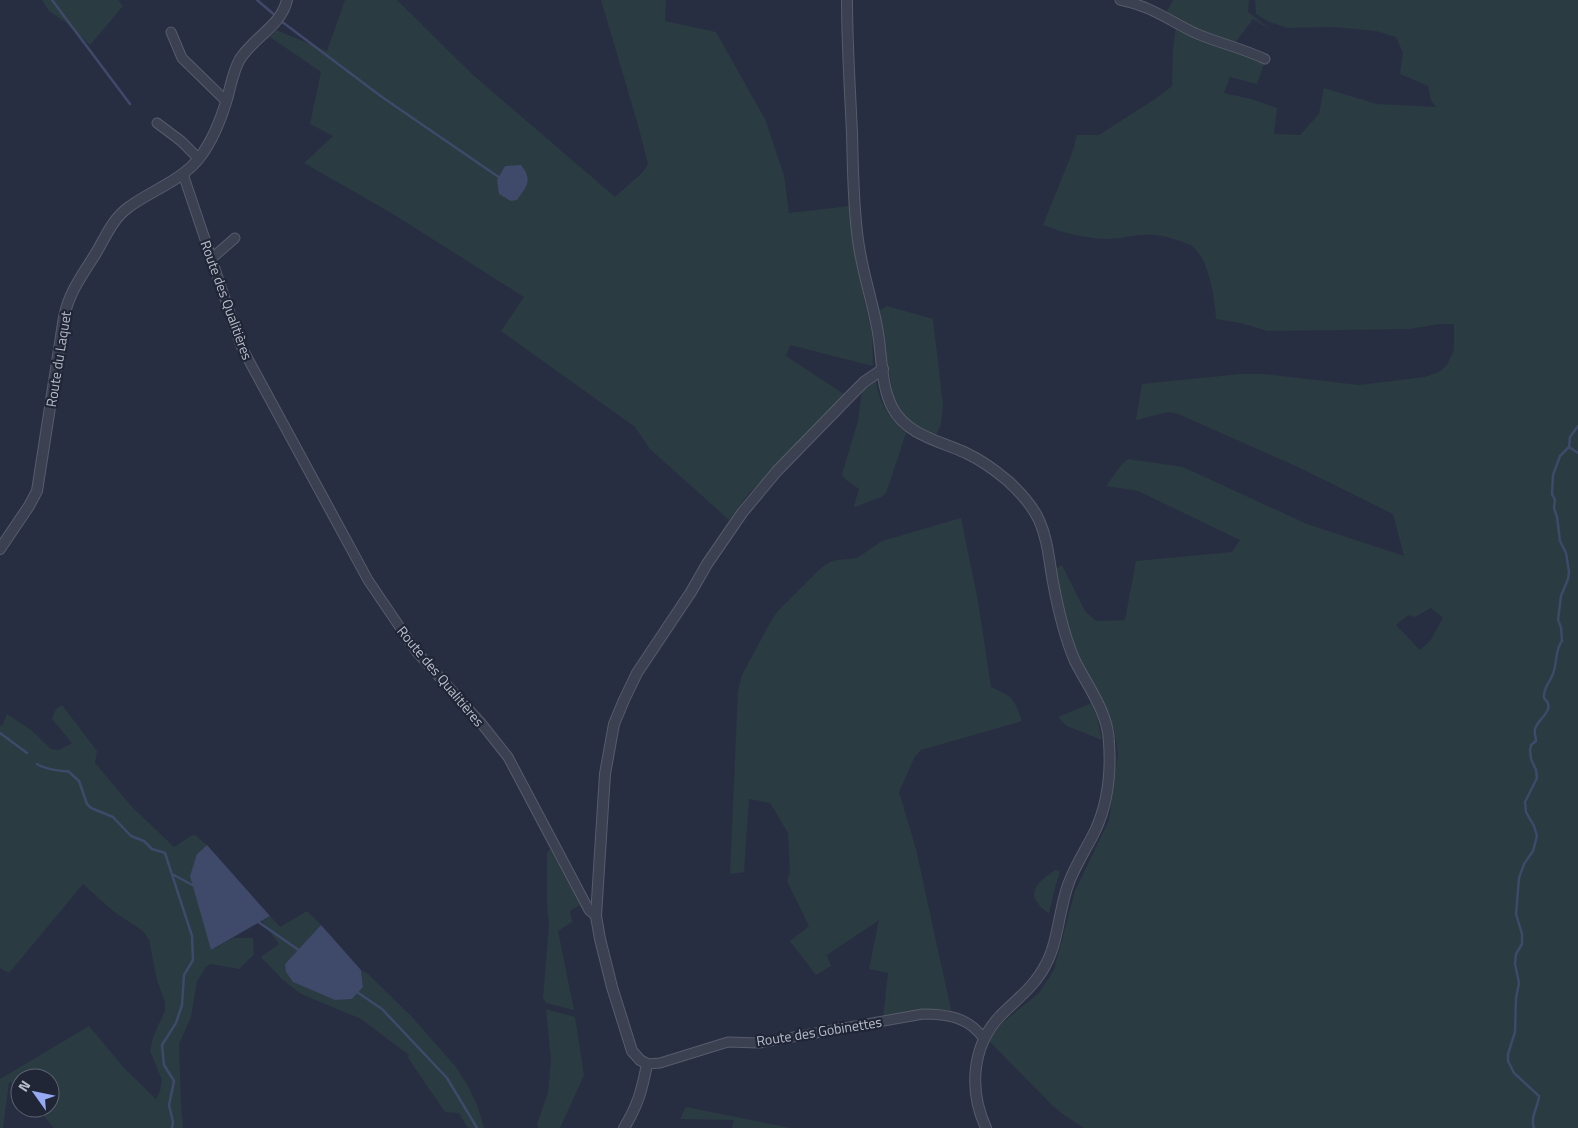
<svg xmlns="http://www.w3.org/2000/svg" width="1578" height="1128" font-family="'Titillium Web',sans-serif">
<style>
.green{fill:#2a3b42;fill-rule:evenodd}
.water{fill:#3f4969}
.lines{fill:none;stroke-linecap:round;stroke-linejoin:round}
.stream{stroke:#3f4969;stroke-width:2.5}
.minor-casing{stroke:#575c6b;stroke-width:11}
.tertiary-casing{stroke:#575c6b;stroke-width:12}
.minor{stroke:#3c4151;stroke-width:9}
.tertiary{stroke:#3c4151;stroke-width:10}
.labels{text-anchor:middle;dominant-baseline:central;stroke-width:4.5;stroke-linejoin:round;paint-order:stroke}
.street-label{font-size:14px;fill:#b9bdcb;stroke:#202636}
</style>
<rect width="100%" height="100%" fill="#282e41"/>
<g class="green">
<polygon points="42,0 118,0 123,6 90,45 67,23 49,11"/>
<polygon points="345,0 397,0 472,74 615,197 643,172 648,164 638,125 601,0 666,0 665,21 716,32 765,119 784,176 789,213 850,206 856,263 872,334 873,366 790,345 786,356 844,394 746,497 729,520 650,449 635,427 501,331 524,297 393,214 304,163 333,136 310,124 321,72 270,37 276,30 327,51"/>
<polygon points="1173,0 1249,0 1248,12 1271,30 1253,19 1235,43 1200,32 1166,13"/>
<path d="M1255,0H1578V1128H1084L1064,1115L1054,1107L988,1040L1003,1022L1039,993L1054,970L1075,891L1109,820L1118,754L1115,733L1110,718L1079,659L1071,639L1057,576V568L1062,565L1085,611L1096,621L1125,620L1136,561L1232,552L1240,540L1138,491L1106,486L1122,464L1128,459L1183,467L1307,524L1404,556L1393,514L1298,467L1178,414L1168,412L1136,420L1142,384L1240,374H1263L1359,385L1425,377L1439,372L1447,365L1454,350V324H1439L1410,329L1267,331L1241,323L1216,319C1215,299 1209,259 1193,247C1187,242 1165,236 1156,235C1140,233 1123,239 1106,239C1085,238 1063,233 1043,225L1072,153L1077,135H1099L1158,97L1172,86L1173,49L1176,26L1242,52L1264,64L1257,84L1230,77L1224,93L1251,99L1277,108L1274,134L1300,135L1319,114L1324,88L1377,104L1436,107L1431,100L1428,86L1400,74L1403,53L1396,37L1376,31L1333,27L1288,28L1269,22L1256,14ZM1431,608L1443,618L1430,641L1420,650L1396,625L1408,615L1415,617Z"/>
<path d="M887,306L933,319L943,405L941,424L936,435C913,426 905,423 894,399L878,311Z"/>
<path d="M876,381C879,403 889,419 906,433L886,493L881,497L855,507L854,506L859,489L845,479L842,474L858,421L862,391Z"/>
<path d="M961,518L978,601L991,687C1014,698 1013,697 1022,721L921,750L915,756L899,792L916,849L951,1010C926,1010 907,1011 883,1018L888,973L869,969L879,920L827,955L831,966L816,975L790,941L809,926L787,881L790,872L788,833L770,803L749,799L744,872L730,874L738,690L742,675L771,621L777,612L821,568L830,562L837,560L857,558L882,541Z"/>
<polygon points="1092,703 1097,717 1102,740 1067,726 1058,717"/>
<polygon points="62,705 97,751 95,763 133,808 174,847 191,836 195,835 207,845 197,854 211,950 233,938 253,938 254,954 239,969 211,964 206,967 197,981 191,1017 179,1044 181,1104 183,1128 54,1128 37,1108 50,1108 50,1078 20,1078 20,1088 18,1085 9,1082 3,1128 0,1128 0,1079 89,1026 124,1068 156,1099 160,1091 162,1080 150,1051 153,1037 165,1011 165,1002 157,980 149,940 143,931 113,911 83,884 9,973 0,968 0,725 2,726 7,714 31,730 51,749 59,750 72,743 52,719 56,709"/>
<polygon points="550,849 580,905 570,911 572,922 558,931 574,1010 546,1003 543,997 549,925 547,903 547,853"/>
<path d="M1055,870L1060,871L1053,895L1049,914C1045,910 1040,907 1037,902C1027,888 1046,877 1055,870Z"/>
<polygon points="307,911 321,925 285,964 363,987 361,970 367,973 412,1017 456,1067 469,1088 477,1105 484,1128 468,1128 459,1113 445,1112 408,1058 409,1055 361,1019 301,994 283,980 261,957 279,944 262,921 270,916 280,927"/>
<polygon points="546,1009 575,1017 584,1075 560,1128 538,1128 537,1124 548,1093 551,1060"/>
<polygon points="686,1107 791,1128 732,1128 734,1120 680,1119"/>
</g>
<g class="water">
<path d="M521,165C533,180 527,186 517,200L511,201L499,194L497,180L505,166Z"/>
<polygon points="207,845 270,916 211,950 190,876 197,854"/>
<polygon points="321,925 361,970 363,987 352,999 335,1000 293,982 286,972 285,964"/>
</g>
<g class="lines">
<g class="stream">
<polyline points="52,0 130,104"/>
<polyline points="257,0 277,17"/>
<polyline points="281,21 382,97 500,178"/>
<polyline points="1569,447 1578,453"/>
<polyline points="0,733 27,753"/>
<path d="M37,764C43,768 60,772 68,771L79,781L87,804L91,808L113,817L131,836L144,841L152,849L165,853L192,936L193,960L184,975L182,1005L176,1023L162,1045L164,1065L174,1081L169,1105L173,1122L172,1128"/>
<polyline points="172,874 196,887"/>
<polyline points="257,921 300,951"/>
<polyline points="357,992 382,1009 447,1078 477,1128"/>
<path d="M1534,1128C1530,1117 1538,1107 1539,1096L1514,1073L1508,1061V1054L1515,1032L1516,998L1519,983L1515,964L1516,954L1522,944V934L1516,914L1519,878L1524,864L1533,851L1537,836L1534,826L1526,812L1525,802L1537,778L1536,770L1531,759L1530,750L1531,745L1536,741C1536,737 1534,734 1535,729C1538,718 1557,710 1544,698C1543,688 1549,684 1552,676C1558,664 1554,651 1562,641L1561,627L1558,620L1561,596L1568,579L1569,572L1566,553L1560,541L1557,517L1554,508L1555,500L1552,494L1553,475L1560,456L1569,447L1570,437L1578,426"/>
</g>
<defs>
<g id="minor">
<path d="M1120,0C1151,6 1168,20 1195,33C1218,43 1242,48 1265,59"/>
<polyline points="171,32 182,58 226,101"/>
<polyline points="157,123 181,141 199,159"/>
<polyline points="183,174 241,346 368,580 416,651 481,723 508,757 589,910 596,916"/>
<polyline points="211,259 235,238"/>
<path d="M647,1064L660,1063L728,1042L759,1043L923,1014C947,1014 969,1017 984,1039"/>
</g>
<g id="tertiary">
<path d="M847,0C847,44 850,89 852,133C853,169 853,205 858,240C862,272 873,302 878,333C882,357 881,385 892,407C906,435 940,441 966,453C981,460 995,470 1008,481C1020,492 1032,505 1039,520C1048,540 1049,561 1053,582C1058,609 1064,636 1075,661C1088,687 1108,712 1109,742C1111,770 1108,802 1096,829C1087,848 1075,865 1068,885C1059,910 1058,942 1046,964C1035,986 1017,999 1000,1016C971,1047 969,1091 986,1128"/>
<path d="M0,549L29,506L37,491L64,317C69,292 83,274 96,253C106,236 113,218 129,207C152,190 183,180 200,157C213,140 221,119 227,99C231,85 233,71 240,59C254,37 281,26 287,0"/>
<path d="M624,1128C638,1105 642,1090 647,1064L640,1060L632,1051L612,987L600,939L596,916L605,774L614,724L624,700L637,673L691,592L707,564L742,513L777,471L852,394L864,382L883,369"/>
</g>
</defs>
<use href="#minor" class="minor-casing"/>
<use href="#tertiary" class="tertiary-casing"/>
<use href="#minor" class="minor"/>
<use href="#tertiary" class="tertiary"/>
</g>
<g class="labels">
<g class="street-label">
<text transform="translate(227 300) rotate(70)">Route des Qualitières</text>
<text transform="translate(58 359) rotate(-81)">Route du Laquet</text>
<text transform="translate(441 676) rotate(50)">Route des Qualitières</text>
<text transform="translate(819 1031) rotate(-9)">Route des Gobinettes</text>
</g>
</g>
<g transform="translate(35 1093) rotate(303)"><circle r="24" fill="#202636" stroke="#5d6272"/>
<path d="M0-4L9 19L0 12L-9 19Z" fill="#95aaf3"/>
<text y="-8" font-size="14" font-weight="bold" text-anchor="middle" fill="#b9bdcb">N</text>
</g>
</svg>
